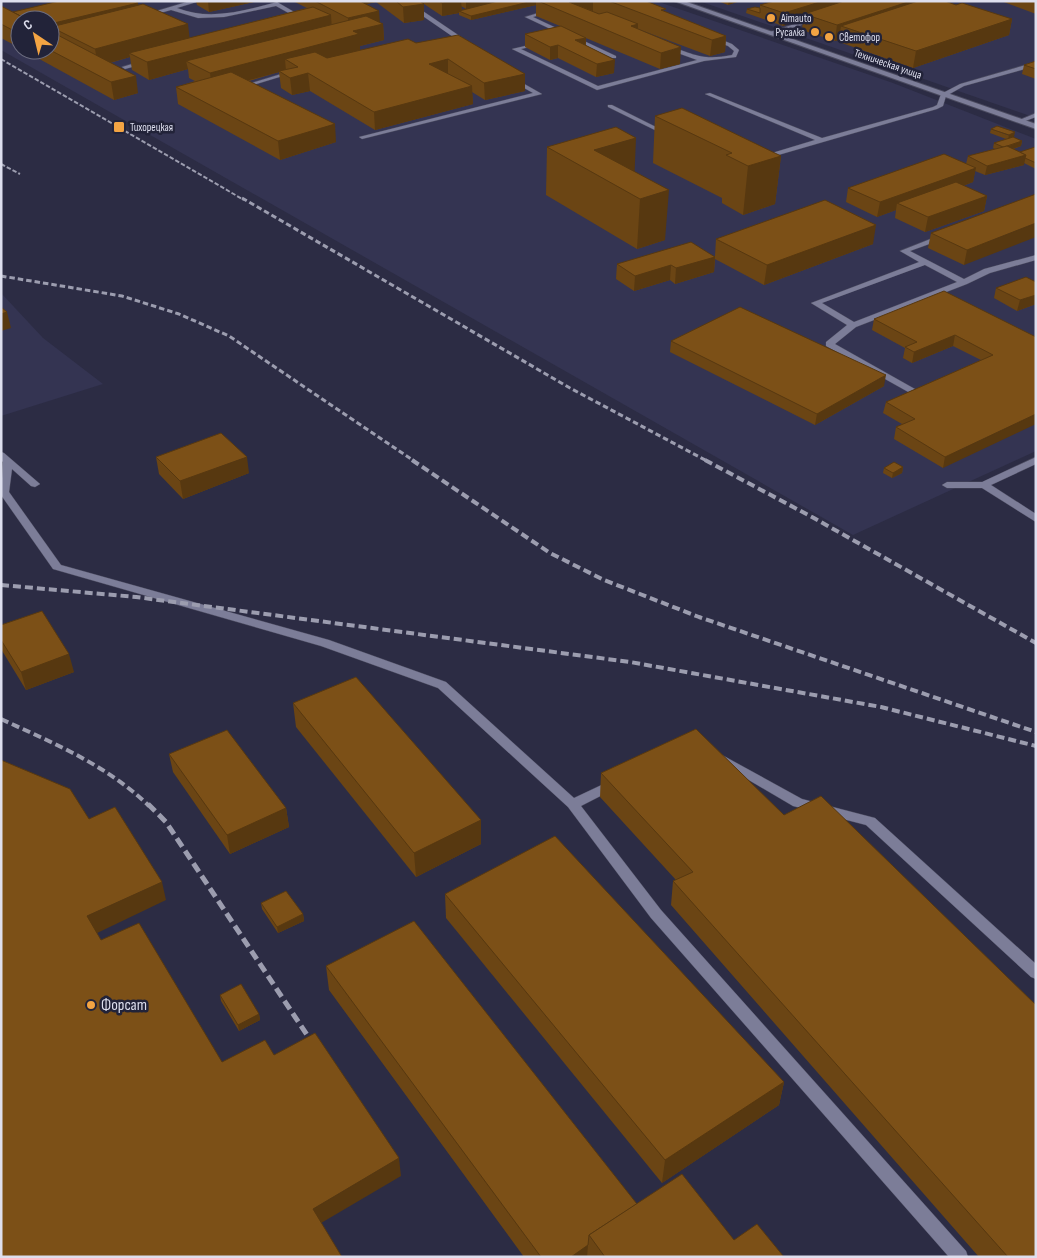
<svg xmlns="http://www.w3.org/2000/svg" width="1037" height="1258" font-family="'Sofia Sans Condensed',sans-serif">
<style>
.built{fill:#343452;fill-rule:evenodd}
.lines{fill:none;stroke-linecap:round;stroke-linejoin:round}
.lane-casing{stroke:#49495d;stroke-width:1}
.secondary-casing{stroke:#49495d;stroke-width:2}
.lane{fill:#7c7d98;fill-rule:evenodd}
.secondary{fill:#7c7d98;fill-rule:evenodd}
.rail-far3{stroke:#9c9daf;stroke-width:2;stroke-dasharray:4.5 2;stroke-linecap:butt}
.rail-far2{stroke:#9c9daf;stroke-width:3;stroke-dasharray:5.5 3;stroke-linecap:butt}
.rail-far1{stroke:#9c9daf;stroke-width:4;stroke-dasharray:8 4;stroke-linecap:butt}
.rail{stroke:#9c9daf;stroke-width:5;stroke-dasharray:10 5;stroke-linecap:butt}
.wall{fill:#6b4514;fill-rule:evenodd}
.shaded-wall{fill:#573810}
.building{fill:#7c5017;stroke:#573810}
.poi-dot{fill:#f3a443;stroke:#222339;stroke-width:2}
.labels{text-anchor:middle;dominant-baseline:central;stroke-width:5;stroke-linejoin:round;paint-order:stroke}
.far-poi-label{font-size:11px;fill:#dedfee;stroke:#222339;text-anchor:start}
.far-street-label{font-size:11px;fill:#dedfee;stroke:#222339}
.near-poi-label{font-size:16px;fill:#dedfee;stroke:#222339;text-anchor:start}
</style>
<rect width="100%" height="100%" fill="#2c2c44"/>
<g class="built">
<path d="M1,1H656L893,83L1036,139V451L853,535L1,50ZM20,20H50V50H20Z"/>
<polygon points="699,1 1036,1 1036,118"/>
<polygon points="1,293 43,338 103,384 1,416"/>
</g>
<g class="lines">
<defs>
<g id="lane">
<path d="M190,1H200L177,8C210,21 244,11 277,2L308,20L303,21L276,6L224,17L198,18L171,10L146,17L143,15Z"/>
<polygon points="401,1 408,1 467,41 459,43 459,41"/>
<polygon points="548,10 553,11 533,17 616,56 616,58 612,58 525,17"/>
<polygon points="816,17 818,20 772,34 767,33"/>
<path d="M712,36L732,44L739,50L736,57L704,61L597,90L512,49L542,42V44L521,49L598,86L697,60L664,48L663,47L666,45C694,54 701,61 732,55L734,51L728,46L710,39V37Z"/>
<polygon points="145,60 147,61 147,63 125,69 122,67"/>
<polygon points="1036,62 1036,66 964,86 946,96 943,106 937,109 761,160 759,159 759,157 815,140 705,94 710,93 822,138 933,107 937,105 941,94 960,84"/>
<polygon points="291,71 296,72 250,86 245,85"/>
<polygon points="512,77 542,94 362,139 359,137 533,93 510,80 510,78"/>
<polygon points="608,105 612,105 672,135 667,136 608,107"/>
<polygon points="1036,113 1036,117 1020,123 1017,121"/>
<path d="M943,234H946V238L910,251L964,279L984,269L1036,255V260L990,273L967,284L856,327L835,344L922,393L924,395L919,398L826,346V342L847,325L811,303L919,262L900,251ZM925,265L957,282L854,322L822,303Z"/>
<polygon points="1,452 4,453 40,484 35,487 31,486 12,469 9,492 61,565 329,640 446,682 574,798 610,781 618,781 620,784 618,787 581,806 661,910 966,1251 968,1257 949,1257 651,918 568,807 438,688 321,646 53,569 1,495 3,462 1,460"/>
<polygon points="1036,457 1036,464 991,485 1036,514 1036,522 982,488 947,488 942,485 947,482 982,482"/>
<polygon points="722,755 802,799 875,818 1036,964 1036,979 1031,977 866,825 793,806 718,762 716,759 718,756"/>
</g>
<polygon id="secondary" points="674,1 684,1 1036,124 1036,129"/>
</defs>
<use href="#lane" class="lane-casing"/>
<use href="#secondary" class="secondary-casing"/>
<use href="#lane" class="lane"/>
<use href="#secondary" class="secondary"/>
<g class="rail-far3">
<polyline points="1,59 244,200"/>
<polyline points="1,164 20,174"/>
</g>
<g class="rail-far2">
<polyline points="242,198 570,388 707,461"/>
<polyline points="1,276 122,296 179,314 229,336 414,461"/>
</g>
<g class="rail-far1">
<polyline points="412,460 550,553 604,580 699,617 1036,732"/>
<polyline points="705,460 812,517 1036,643"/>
<polyline points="1,585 136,597 630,662 881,707 1036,746"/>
<path d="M1,719C53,743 107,765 149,806"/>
</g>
<polyline class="rail" points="148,804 166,822 311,1041"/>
</g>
<g class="wall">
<polygon points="196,1 258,1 209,12 197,5"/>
<path d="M293,1H495V2L498,1H646L666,12L726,36L725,52L710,56L638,29L680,64L660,69L581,36L586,38V45L614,73L596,77L558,58L550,60L525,47V34L560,26L536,16V5L471,20L459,15V13L442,16L424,4V20L404,23L376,2L366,4L380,23L383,24L384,40L360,46V50L416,43L525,91L485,100L472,92L473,104L375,130L310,91L292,95L281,88L279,72L249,81L336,142L280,160L178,104L176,87L195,81L189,78L188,69L149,80L132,70L130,57L110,63L138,93L114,100L23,50H50L52,33V29L50,28V20H20V48L1,38V6L13,12L138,3V5L190,38L307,8ZM461,6L466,9L462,10Z"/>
<polygon points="718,1 740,1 728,5"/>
<polygon points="1001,1 1036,1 1036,14"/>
<polygon points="760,5 956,5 1012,19 1009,35 913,68 839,42 839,40 835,41 802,30 803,19 783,26 746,13 747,9 760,8"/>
<polygon points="1036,61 1036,79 1022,74 1024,65"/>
<polygon points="655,116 781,156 775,204 743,215 722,203 722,198 653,163"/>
<polygon points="991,129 1013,137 1022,141 1021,146 1013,149 1020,152 1036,148 1036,169 1024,163 1024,165 985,175 975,171 973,182 963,186 987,196 984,211 925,232 895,218 896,210 877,217 846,202 848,188 966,164 968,156 995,149 993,148 994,143 1006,139 990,133"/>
<polygon points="547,147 635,172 665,240 637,249 546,195"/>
<polygon points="1036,194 964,265 928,248 931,233"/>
<polygon points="716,239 873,244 764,285 715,259 714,272 675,284 670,280 634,291 616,279 617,264 715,256"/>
<polygon points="1036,282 1036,304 1017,311 994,298 996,288"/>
<polygon points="874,319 1036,337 943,468 894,439 896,427 902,424 883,413 886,402 981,360 953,346 912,363 903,358 905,348 872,330"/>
<polygon points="671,341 884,386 815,425 670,352"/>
<polygon points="156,457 249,473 183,499 159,474"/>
<polygon points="903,467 902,473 892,478 883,473 884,468"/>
<polygon points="1,625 74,672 26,690 1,649"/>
<polygon points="293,703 481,844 416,877 296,727"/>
<polygon points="696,729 1036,1257 979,1257 671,905 673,881 676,880 600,797 601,773"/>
<polygon points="169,754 286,808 289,827 230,854 173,772"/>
<polygon points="445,894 784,1082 779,1105 662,1183 446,918"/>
<polygon points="261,903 303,914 304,921 278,933 262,909"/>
<polygon points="326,966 637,1204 734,1240 784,1257 524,1257 329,990"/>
<polygon points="220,995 259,1014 260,1020 239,1031 221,1001"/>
</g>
<g class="shaded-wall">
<polygon points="208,1 258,1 209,12"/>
<polygon points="357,1 376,1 376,2 358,6"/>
<polygon points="454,1 461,1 462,12 459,11 459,13 442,16 442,3"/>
<polygon points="466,1 495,1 495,4 466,9"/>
<polygon points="533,1 536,1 536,5 471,20 471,16"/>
<polygon points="571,1 593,1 593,11 569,2"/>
<polygon points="729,1 740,1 728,5"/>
<polygon points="823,1 860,1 804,14 803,19 783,26 784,13"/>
<polygon points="911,1 925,1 841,26 839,40 835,41 837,25"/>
<polygon points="138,3 139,11 55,29 54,23"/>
<polygon points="424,4 424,20 404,23 403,7"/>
<polygon points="379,11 380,23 349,30 348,18"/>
<polygon points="38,14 39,20 15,20"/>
<polygon points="331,15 332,31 186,61 188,69 149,80 147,62"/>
<polygon points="1012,19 1009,35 913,68 916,51"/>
<polygon points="188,24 190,41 129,53 130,57 98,66 95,49"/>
<polygon points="383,24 384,40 360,46 360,50 298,67 285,59 286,71 279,71 279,72 212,90 210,73 353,31"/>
<polygon points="638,24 638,41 631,26"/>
<polygon points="726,36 725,52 710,56 712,40"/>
<polygon points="586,38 585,51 575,40"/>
<polygon points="558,45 558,58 550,60 550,47"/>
<polygon points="681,47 680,64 660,69 661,53"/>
<polygon points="448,59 448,76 429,64"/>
<polygon points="615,60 614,73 596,77 597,64"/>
<polygon points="308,73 310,91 292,95 290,78"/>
<polygon points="525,74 525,91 485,100 484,83"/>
<polygon points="136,76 138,93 114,100 111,82"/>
<polygon points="472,86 473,104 375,130 374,112"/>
<polygon points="335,124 336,142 280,160 278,141"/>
<polygon points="1015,132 1014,137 1008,140 1009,135"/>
<polygon points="636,138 634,186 594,150"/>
<polygon points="1022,141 1021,146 1003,152 1004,148"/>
<polygon points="1026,155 1024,165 985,175 987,166"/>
<polygon points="781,156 775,204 743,215 748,166"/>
<polygon points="976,168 973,182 906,207 897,203 896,210 877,217 880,202"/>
<polygon points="669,190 665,240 637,249 640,199"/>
<polygon points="987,196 984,211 925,232 928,217"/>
<polygon points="1036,223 1036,237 964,265 967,250"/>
<polygon points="876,225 873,244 764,285 767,265"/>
<polygon points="715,257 714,272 675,284 676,268"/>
<polygon points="671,265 670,280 634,291 635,276"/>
<polygon points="1036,295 1036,304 1017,311 1020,300"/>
<polygon points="7,312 11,328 1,331 1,314"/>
<polygon points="955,335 953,346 912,363 914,352"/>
<polygon points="886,375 884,386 815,425 817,414"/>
<polygon points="1036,414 1036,424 943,468 945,457"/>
<polygon points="247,457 249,473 183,499 180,481"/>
<polygon points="903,467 902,473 892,478 893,473"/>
<polygon points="69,654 74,672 26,690 21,672"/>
<polygon points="286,808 289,827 230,854 227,835"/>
<polygon points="481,820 481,844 416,877 414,853"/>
<polygon points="162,882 166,900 93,935 87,916"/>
<polygon points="303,914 304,921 278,933 277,927"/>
<polygon points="259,1014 260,1020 239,1031 238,1025"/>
<polygon points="784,1082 779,1105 662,1183 665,1160"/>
<polygon points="399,1158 401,1176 316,1226 313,1209"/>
<polygon points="588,1245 587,1257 571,1257"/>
</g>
<g class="building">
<polygon points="59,1 135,1 138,3 54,23 50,21 50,20 38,14 24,18 13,12"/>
<polygon points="315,1 360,1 379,11 348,18"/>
<polygon points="396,1 420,1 424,4 403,7"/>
<polygon points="439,1 454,1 442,3"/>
<polygon points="498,1 533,1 471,16 459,11"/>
<polygon points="538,1 571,1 569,2 599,14 607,12 638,24 631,26 681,47 661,53"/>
<polygon points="609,1 646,1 666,9 661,10 726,36 712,40"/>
<polygon points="774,1 823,1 784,13 760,5"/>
<polygon points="844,1 911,1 837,25 804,14"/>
<polygon points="918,1 945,1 956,5 962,3 1012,19 916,51 841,26"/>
<polygon points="143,4 188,24 95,49 51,27"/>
<polygon points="1,6 28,20 20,20 20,34 1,24"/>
<polygon points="313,7 331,15 147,62 129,53"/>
<polygon points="755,7 760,8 760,13 747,9"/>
<polygon points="366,16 383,24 353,31 359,34 210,73 186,61"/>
<polygon points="561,26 586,38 575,40 615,60 597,64 558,45 550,47 525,34"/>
<polygon points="50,31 136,76 111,82 50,50"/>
<polygon points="458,35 525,74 484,83 448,59 429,64 472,86 374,112 308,73 290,78 279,71 298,67 285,59 315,52 327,58 408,39 416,43"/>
<polygon points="1036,61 1036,69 1024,65"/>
<polygon points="231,72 335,124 278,141 176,87"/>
<polygon points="682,108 781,156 748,166 726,155 732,153 655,116"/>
<polygon points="997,126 1015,132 1009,135 991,129"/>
<polygon points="616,127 636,138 594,150 669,190 640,199 547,147"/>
<polygon points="1013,137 1022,141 1007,146 1003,147 994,143"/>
<polygon points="1007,146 1026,155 987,166 968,156"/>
<polygon points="1035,147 1036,148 1036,163 1025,158 1026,155 1020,152"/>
<polygon points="944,154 976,168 880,202 848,188"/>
<polygon points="956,182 987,196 928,217 897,203"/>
<polygon points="1036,194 1036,223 967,250 931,233"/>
<polygon points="825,200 876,225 767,265 716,239"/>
<polygon points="691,242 715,257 676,268 671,265 635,276 617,264"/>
<polygon points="1026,277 1036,282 1036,295 1020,300 996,288"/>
<polygon points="944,291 1036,337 1036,414 945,457 896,427 915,419 886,402 993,355 955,335 914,352 905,347 917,342 874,319"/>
<polygon points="1,307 7,312 1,314"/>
<polygon points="740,307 886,375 817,414 671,341"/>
<polygon points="221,433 247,457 180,481 156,457"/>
<polygon points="894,462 903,467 893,473 884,468"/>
<polygon points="42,611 69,654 21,672 1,640 1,625"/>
<polygon points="356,677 481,820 414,853 293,703"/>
<polygon points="696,729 784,815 821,796 1036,1005 1036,1255 1034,1257 1008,1257 673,881 693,872 601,773"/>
<polygon points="227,730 286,808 227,835 169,754"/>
<polygon points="1,760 70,789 89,819 115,807 162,882 87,916 101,940 139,923 222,1062 265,1040 274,1055 315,1033 399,1158 313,1209 342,1257 1,1257"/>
<polygon points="555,836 784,1082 665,1160 445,894"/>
<polygon points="286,891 303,914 277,927 261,903"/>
<polygon points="414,921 637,1204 589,1235 588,1245 571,1257 541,1257 326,966"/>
<polygon points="241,984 259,1014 238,1025 220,995"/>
<polygon points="682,1174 734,1240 757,1224 784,1257 605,1257 589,1235"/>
</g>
<g class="poi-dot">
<circle cx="771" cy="18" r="5"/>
<circle cx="815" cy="32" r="5"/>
<circle cx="829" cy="37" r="5"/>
<rect x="113" y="121" width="12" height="12" rx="2.5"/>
<circle cx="91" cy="1005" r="5"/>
</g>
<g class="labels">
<g class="far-poi-label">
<text x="781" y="18">Aimauto</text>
<text x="805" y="32" text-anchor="end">Русалка</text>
<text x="839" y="37">Светофор</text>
<text x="130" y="127">Тихорецкая</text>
</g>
<g class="far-street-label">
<text transform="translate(888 64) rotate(19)">Техническая улица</text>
</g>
<g class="near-poi-label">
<text x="101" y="1005">Форсат</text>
</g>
</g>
<rect width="1037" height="1258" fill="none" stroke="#dedfee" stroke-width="5"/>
<g transform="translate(35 35) rotate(325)"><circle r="24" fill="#222339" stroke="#6d6e81"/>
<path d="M0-4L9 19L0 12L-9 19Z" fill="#f3a443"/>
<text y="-8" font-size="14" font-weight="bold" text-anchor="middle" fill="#dedfee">С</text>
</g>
</svg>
